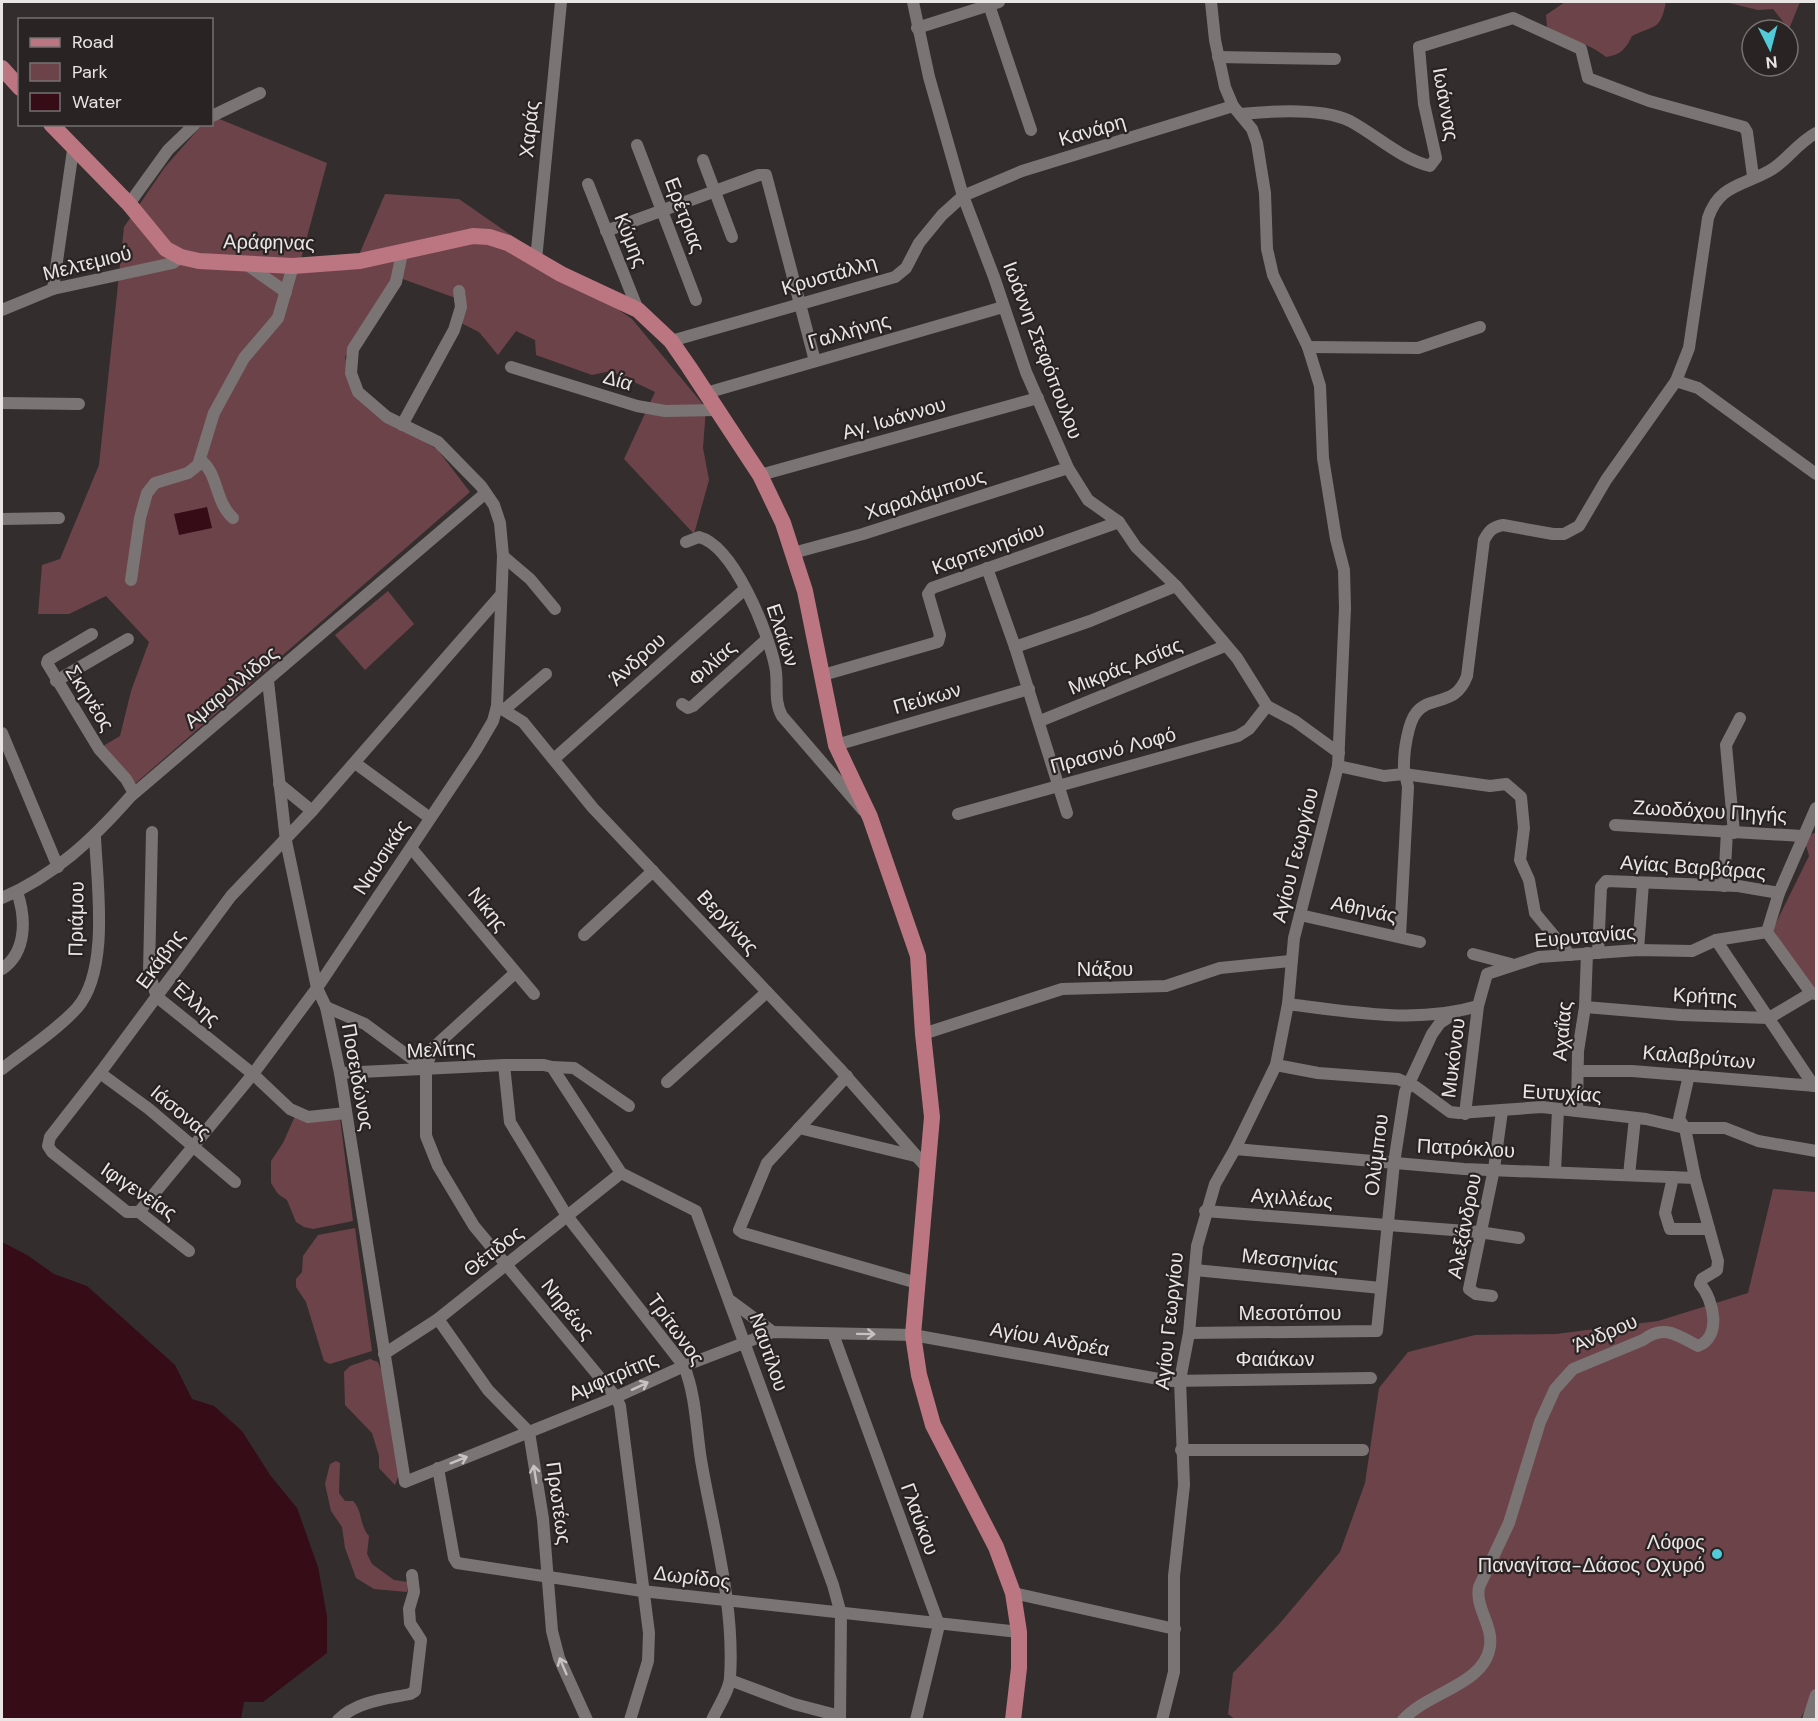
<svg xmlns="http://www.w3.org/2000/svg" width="1818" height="1721" font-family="'DM Sans',sans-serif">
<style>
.green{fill:#6d434a}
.water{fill:#360c16}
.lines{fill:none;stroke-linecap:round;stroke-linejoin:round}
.minor{stroke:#7b7474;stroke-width:12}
.major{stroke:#bc7682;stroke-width:16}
.oneway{stroke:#c8c3c3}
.poi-dot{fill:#52cbd8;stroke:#292324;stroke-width:2}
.labels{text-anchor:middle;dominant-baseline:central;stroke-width:4.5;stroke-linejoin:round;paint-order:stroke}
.street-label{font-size:20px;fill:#e9e5e5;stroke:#292324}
.poi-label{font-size:20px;fill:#e9e5e5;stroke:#292324;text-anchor:end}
</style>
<rect width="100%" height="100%" fill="#332d2e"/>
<g class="green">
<path d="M1565,2H1666C1660,31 1656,24 1632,36C1626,49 1620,55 1606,57C1588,42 1566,40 1547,27L1546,15Z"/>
<polygon points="1725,2 1800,2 1789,29 1773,9 1758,10"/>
<polygon points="212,116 327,163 298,270 356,262 385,194 459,199 632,319 706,408 703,448 709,480 694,534 624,459 655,392 611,371 592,375 536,355 535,340 516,331 498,355 479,332 461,323 464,301 397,277 345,357 353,387 388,421 437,449 470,492 129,789 100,748 120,736 131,691 149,642 106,596 69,614 38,614 42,565 60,559 99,465 124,227 165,167 202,125 212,124"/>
<polygon points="388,591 414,624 365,670 335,635"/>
<polygon points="1816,832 1816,990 1790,959 1773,929 1809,856 1804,838"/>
<polygon points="295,1116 340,1118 353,1221 313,1229 304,1227 296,1222 287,1200 278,1194 271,1183 271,1161 283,1143"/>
<polygon points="1773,1189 1816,1192 1816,1692 1800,1719 1236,1720 1228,1714 1233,1673 1281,1622 1340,1552 1365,1483 1379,1388 1408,1352 1475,1335 1556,1334 1658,1321 1748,1293"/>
<polygon points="355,1228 372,1351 330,1364 324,1361 306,1302 296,1287 296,1279 302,1272 303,1256 318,1235"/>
<polygon points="370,1359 378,1362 384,1377 400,1472 395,1485 379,1468 379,1456 372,1433 345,1405 344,1372 350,1366"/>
<path d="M336,1461L340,1463L339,1493L345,1501H353C363,1511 359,1525 369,1536L367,1554L372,1564L394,1580L408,1582L407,1592L374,1589L356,1578L345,1548L342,1527L331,1511L325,1484L330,1464Z"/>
</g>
<g class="water">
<polygon points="207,507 212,528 179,535 174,514"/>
<polygon points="2,1242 27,1255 54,1274 87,1286 175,1365 192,1399 214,1406 242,1431 270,1475 297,1508 318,1567 327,1616 327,1653 263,1702 244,1702 241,1719 2,1719"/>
</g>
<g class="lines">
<g class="minor">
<polyline points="913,2 929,77 963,196 994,277 1026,372 1068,468 1088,500 1119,522 1136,547 1176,586 1237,658 1267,706 1295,721 1339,753"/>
<polyline points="988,2 1031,130"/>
<polyline points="917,28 999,2"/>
<polyline points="1218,57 1335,59"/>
<path d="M1240,114C1270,111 1323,108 1350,121C1376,135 1401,159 1430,166L1436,158L1424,104L1419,47L1513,18L1581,49L1588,78L1649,101L1744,127L1747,132L1753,176"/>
<polyline points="212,116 260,93"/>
<polyline points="637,145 696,300"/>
<polyline points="703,160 732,237"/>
<polyline points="588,184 638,310"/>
<polyline points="129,204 168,150 195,124"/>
<polyline points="606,231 759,175 766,175 815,361"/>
<polyline points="536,260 561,2"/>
<polyline points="246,264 286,292"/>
<polyline points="53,289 73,150"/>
<polyline points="2,310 53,289 173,263 181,257"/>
<polyline points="671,341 895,277 906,268 919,243 942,215 963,196 1022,171 1233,106"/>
<polyline points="1308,347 1418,348 1480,327"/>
<polyline points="511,367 637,406 665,411 717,410"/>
<polyline points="1676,381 1698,388 1816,474"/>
<polyline points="706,393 1003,307"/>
<polyline points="2,403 79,404"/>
<polyline points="402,425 454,330 461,307 459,291"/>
<path d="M200,460C219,473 214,501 233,518"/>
<polyline points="760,475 1038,398"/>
<polyline points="2,519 59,518"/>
<path d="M686,542L699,537C734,546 768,632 775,666C779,683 773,700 782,716L863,810"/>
<polyline points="793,553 863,534 1068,468"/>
<polyline points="503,556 530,579 555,609"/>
<polyline points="987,568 1015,647 1067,813"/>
<polyline points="131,580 140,518 147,493 155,483 188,473 198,465 214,413 244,358 278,318 293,266"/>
<polyline points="92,634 48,660 47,663 99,749 126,779 134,793"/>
<polyline points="1015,647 1090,621 1176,586"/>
<polyline points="823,675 938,642 940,635 928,594 932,588 1119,522"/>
<polyline points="56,681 128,639"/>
<polyline points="268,681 286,841 317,988 326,1007 340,1073 405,1482 616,1397 684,1366 773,1332 913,1335 1170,1381 1371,1378"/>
<polyline points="682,704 688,708 693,706 766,640"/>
<polyline points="497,706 523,722 593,808 839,1068 927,1168"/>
<polyline points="505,709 546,674"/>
<polyline points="1040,721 1225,646"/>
<polyline points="2,733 58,867"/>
<polyline points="836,745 1029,689"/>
<polyline points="555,758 745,589"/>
<polyline points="355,763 430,818"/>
<polyline points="1338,766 1384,776 1404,774 1490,786 1506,784 1521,797 1524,828 1520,860 1529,880 1535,913 1570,955"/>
<polyline points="279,784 312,811"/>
<polyline points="958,814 1238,736 1249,729 1267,706"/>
<polyline points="1615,825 1802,836"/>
<polyline points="152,832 149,973 157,997 253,1074 290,1109 308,1117 346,1113"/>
<polyline points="1734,833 1726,745 1740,718"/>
<polyline points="412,849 534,994"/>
<polyline points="1724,886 1727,831"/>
<path d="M2,898C54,876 93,839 130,797L481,497"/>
<polyline points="1300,915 1420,942"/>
<polyline points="584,935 653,871"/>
<path d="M1400,936L1408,787C1407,779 1403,772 1404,764C1404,751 1408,723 1416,713C1431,694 1455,708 1467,676L1484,540C1489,531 1492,527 1503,525L1553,534H1564L1579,526L1606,480L1676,381L1689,348L1708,218C1719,185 1742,186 1769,171C1786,162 1796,144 1816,133"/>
<polyline points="1716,940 1814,1086"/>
<polyline points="1638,950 1643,883"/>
<polyline points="1598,953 1601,887 1606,881 1738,886 1779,893"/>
<polyline points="1473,954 1511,964"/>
<path d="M2,969C27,952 26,918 17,892"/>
<polyline points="515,973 432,1049 426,1069 426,1136 438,1166 474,1226 616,1397 620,1406 649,1633 648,1661 630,1720"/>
<polyline points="1811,993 1767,932 1779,893 1816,808"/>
<path d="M1288,1004C1349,1012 1418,1024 1478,1006L1487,974L1539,957L1638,950L1692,951L1716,940L1767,932"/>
<polyline points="326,1007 365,1024 426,1069"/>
<polyline points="1585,1007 1681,1015 1769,1018 1811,993 1816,994"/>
<polyline points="923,1034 1062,989 1166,986 1220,968 1290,961"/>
<path d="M504,1065L510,1122L567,1216L684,1366C696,1396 696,1428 701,1460C713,1530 735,1605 730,1678C729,1691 718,1707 712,1720"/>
<polyline points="1276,1065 1318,1073 1398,1079 1416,1087 1450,1112 1459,1113 1542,1107 1646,1119 1685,1128 1725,1128 1758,1141 1816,1151"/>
<polyline points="552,1067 574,1068 629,1106"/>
<path d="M2,1069C26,1050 56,1031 77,1008C110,970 97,884 95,837"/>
<polyline points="1578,1071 1632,1071 1816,1086"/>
<polyline points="100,1073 149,1109 235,1182"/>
<polyline points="340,1073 504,1065 544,1065 552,1067 621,1173 696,1211 833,1585 841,1614 840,1720"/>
<polyline points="847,1076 767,1163 739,1230 743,1233 917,1283"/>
<polyline points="667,1082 767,992"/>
<polyline points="1577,1111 1578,1051 1585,1007 1587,953"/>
<polyline points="1465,1114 1478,1006"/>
<polyline points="799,1128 915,1156"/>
<polyline points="1235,1149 1464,1169 1695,1178"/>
<polyline points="1555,1171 1558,1110"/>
<polyline points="1629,1175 1635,1118"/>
<polyline points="1673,1177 1665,1213 1670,1229 1709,1229"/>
<polyline points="1205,1211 1479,1232 1519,1238"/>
<polyline points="139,1212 253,1074 317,988 476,750 493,721 497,706 503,556 500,523 494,505 481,486 438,442 387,417 358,392 351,373 353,349 396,282 402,253"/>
<polyline points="189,1251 139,1212 127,1212 52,1152 48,1146 50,1137 100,1073 231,896 312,811 500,596"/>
<polyline points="1195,1270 1381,1288"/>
<polyline points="1492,1296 1476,1294 1469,1289 1494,1169 1502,1111"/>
<polyline points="731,1301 773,1332"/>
<polyline points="438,1319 488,1390 529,1432 543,1519 552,1631 559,1658 587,1720"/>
<polyline points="1189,1333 1377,1331 1394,1163 1405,1092 1432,1034 1440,1023 1455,1013"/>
<polyline points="833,1334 939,1625 916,1720"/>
<polyline points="384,1354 438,1319 621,1173"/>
<polyline points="1181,1450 1363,1450"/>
<polyline points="438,1468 454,1558 457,1563 642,1591 1019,1632"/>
<polyline points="1013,1593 1175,1629"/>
<polyline points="730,1680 794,1704 840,1716"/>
<path d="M338,1720C357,1701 386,1699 410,1694L415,1691L421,1640L410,1623L409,1609L414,1592L412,1575"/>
<polyline points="1162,1720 1174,1672 1174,1576 1184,1485 1180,1380 1189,1333 1197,1246 1215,1184 1235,1149 1276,1065 1288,1004 1294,938 1338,766 1345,608 1344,570 1336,539 1323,458 1320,386 1308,347 1273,275 1267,249 1265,193 1257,143 1252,129 1233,106 1225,87 1215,40 1211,2"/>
<path d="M1403,1720C1427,1692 1485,1685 1490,1646C1493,1625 1475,1608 1479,1587L1509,1523L1540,1422L1555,1389L1573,1369L1643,1340C1664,1324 1677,1335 1698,1346C1722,1337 1714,1300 1700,1284L1702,1279L1717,1270L1718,1261L1695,1178L1685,1128L1679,1119L1689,1075"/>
<polyline points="1808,1720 1816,1695"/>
</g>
<g class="major">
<polyline points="2,68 20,88"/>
<polyline points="51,124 129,204 166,249 181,257 199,261 293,266 360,261 473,236 489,237 508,243 561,274 638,310 671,341 689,367 760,475 783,523 805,591 836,745 870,817 918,956 923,1034 932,1117 913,1335 919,1375 933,1425 996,1547 1013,1593 1019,1632 1019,1668 1013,1720"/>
</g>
</g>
<defs><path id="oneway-shaft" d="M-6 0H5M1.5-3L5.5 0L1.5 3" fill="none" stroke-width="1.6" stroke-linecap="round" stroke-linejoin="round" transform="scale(1.5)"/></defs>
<g class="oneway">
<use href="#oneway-shaft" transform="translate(866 1334) rotate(1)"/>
<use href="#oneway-shaft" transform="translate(640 1386) rotate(-25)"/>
<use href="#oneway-shaft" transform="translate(459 1460) rotate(-22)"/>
<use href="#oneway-shaft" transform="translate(535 1474) rotate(-99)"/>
<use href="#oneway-shaft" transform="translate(563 1666) rotate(-113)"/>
</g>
<circle class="poi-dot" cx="1717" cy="1554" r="6"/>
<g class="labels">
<g class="street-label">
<text transform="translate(1446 104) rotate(80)">Ιωάννας</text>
<text transform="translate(529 129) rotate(-84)">Χαράς</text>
<text transform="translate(1092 130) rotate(-16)">Κανάρη</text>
<text transform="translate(685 215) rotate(69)">Ερέτριας</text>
<text transform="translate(631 240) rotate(68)">Κύμης</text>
<text transform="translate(269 242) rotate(1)">Αράφηνας</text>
<text transform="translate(87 263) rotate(-14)">Μελτεμιού</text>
<text transform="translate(829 275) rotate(-16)">Κρυστάλλη</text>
<text transform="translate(849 331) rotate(-16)">Γαλλήνης</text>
<text transform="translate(1043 350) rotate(69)">Ιωάννη Στεφόπουλου</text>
<text transform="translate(618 380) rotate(17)">Δία</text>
<text transform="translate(894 418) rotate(-16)">Αγ. Ιωάννου</text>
<text transform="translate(925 494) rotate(-18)">Χαραλάμπους</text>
<text transform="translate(988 548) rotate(-20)">Καρπενησίου</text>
<text transform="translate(783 635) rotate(72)">Ελαίων</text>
<text transform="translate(637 659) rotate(-42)">Άνδρου</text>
<text transform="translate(712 663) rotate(-43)">Φιλίας</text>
<text transform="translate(1125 666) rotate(-22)">Μικράς Ασίας</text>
<text transform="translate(231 687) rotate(-40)">Αμαρυλλίδος</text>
<text transform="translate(90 698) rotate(58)">Σκηνέος</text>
<text transform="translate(927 698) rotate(-16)">Πεύκων</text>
<text transform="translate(1113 750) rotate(-15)">Πρασινό Λοφό</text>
<text transform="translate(1710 811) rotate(3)">Ζωοδόχου Πηγής</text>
<text transform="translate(1295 855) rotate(-76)">Αγίου Γεωργίου</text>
<text transform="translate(381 857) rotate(-57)">Ναυσικάς</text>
<text transform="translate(1693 867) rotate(4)">Αγίας Βαρβάρας</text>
<text transform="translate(488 909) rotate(51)">Νίκης</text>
<text transform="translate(1364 909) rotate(12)">Αθηνάς</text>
<text transform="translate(76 919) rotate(-89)">Πριάμου</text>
<text transform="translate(728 922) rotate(47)">Βεργίνας</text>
<text transform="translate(1585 936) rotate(-5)">Ευρυτανίας</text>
<text transform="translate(160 959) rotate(-54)">Εκάβης</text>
<text x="1105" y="969">Νάξου</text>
<text transform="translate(1705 996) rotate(3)">Κρήτης</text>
<text transform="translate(196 1003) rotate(42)">Έλλης</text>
<text transform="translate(1562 1031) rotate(-85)">Αχαΐας</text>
<text transform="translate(441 1049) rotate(-3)">Μελίτης</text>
<text transform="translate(1699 1057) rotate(5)">Καλαβρύτων</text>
<text transform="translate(1453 1058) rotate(-83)">Μυκόνου</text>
<text transform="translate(358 1077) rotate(80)">Ποσειδώνος</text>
<text transform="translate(1562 1093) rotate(3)">Ευτυχίας</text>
<text transform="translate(181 1112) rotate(40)">Ιάσονας</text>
<text transform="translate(1466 1148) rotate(3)">Πατρόκλου</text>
<text transform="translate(1376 1155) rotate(-83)">Ολύμπου</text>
<text transform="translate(139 1191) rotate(34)">Ιφιγενείας</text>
<text transform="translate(1292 1198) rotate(4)">Αχιλλέως</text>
<text transform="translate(1464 1226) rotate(-79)">Αλεξάνδρου</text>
<text transform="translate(493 1251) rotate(-38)">Θέτιδος</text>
<text transform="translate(1290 1260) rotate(6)">Μεσσηνίας</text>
<text transform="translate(568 1309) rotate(51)">Νηρέως</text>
<text x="1290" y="1313">Μεσοτόπου</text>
<text transform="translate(1169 1321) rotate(-84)">Αγίου Γεωργίου</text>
<text transform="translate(676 1329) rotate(54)">Τρίτωνος</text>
<text transform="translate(1605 1333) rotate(-23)">Άνδρου</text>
<text transform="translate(1050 1339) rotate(10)">Αγίου Ανδρέα</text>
<text transform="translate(769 1352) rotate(71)">Ναυτίλου</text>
<text x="1275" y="1359">Φαιάκων</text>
<text transform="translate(613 1376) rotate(-23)">Αμφιτρίτης</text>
<text transform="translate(559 1503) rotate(82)">Πρωτέως</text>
<text transform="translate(920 1519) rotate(70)">Γλαύκου</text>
<text transform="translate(692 1577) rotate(7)">Δωρίδος</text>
</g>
<g class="poi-label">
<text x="1705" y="1542">Λόφος<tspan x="1705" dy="23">Παναγίτσα-Δάσος Οχυρό</tspan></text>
</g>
</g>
<rect width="1818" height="1721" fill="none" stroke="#e9e5e5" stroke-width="6"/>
<rect x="18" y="18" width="195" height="108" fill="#292324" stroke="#767171" stroke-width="1.5"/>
<rect x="30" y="38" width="30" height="9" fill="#bc7682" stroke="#767171" stroke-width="1.5"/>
<text x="72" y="48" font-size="18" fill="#e9e5e5">Road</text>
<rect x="30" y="63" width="30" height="18" fill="#6d434a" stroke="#767171" stroke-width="1.5"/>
<text x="72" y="78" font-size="18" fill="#e9e5e5">Park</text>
<rect x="30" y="93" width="30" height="18" fill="#360c16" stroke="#767171" stroke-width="1.5"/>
<text x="72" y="108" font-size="18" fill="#e9e5e5">Water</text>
<g transform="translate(1770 48) rotate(174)"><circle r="28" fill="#292324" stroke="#767171" stroke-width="1.5"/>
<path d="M0-4.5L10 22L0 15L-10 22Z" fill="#52cbd8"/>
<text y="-9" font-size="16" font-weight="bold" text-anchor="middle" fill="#e9e5e5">N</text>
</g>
</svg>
